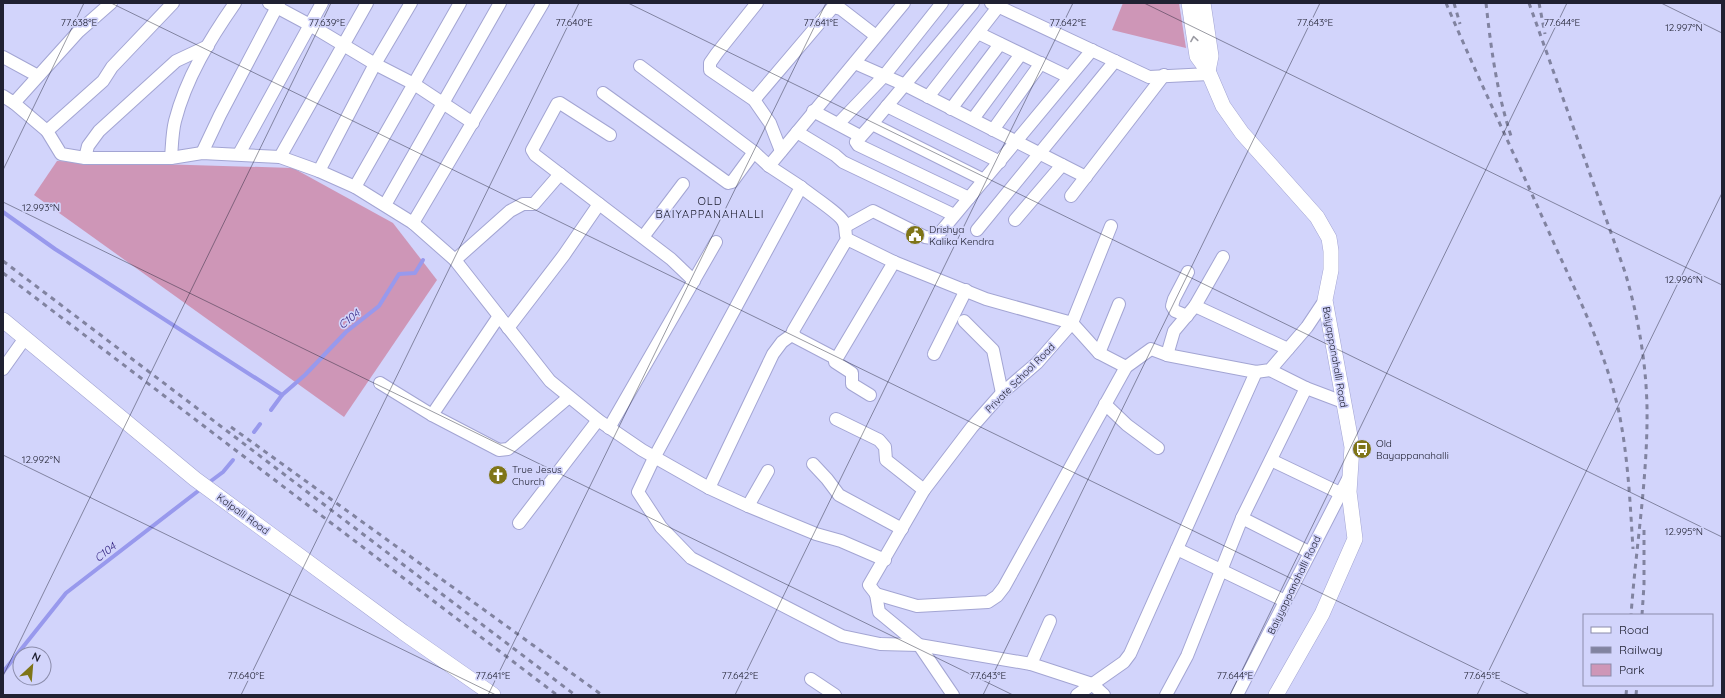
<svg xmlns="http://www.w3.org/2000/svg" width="1725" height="698" font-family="Quicksand,sans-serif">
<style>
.green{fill:#ce96b7}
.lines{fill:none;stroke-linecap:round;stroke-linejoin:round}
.stream{stroke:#9899ed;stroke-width:4}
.minor-casing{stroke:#a3a5d3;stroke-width:14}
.tertiary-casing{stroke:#a3a5d3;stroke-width:16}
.minor{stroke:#fff;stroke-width:12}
.tertiary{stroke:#fff;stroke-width:15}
.rail{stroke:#8183a0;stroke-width:3;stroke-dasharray:5 5;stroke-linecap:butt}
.oneway{stroke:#9b9ba3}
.ticks{fill:none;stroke:#202132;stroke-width:1;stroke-opacity:0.45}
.labels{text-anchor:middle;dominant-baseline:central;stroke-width:3.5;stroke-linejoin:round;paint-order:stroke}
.poi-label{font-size:10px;fill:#202132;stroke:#d2d4fb;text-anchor:start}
.street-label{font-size:10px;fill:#202132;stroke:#d2d4fb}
.neighbourhood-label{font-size:11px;letter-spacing:1px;fill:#202132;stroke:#d2d4fb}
.water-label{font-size:11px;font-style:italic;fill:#31207f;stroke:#d2d4fb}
.ticks-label{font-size:10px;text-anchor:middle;fill:#202132;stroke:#d2d4fb;stroke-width:3.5;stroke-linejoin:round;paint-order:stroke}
</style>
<rect width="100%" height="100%" fill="#d2d4fb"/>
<g class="green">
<polygon points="1123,3 1179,3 1186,48 1112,30"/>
<polygon points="57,161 293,168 393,223 437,280 344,417 34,195"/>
</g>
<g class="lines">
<g class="stream">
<polyline points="3,212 55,249 282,395 271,410"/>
<polyline points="282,395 305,375 346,332 379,306 399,274 415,273 423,260"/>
<polyline points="254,432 260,424"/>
<polyline points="207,484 223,472 233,460"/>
<polyline points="3,672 66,593 202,488"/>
</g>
<defs>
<g id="minor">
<polyline points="269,3 310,25 375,64 414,84 473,123"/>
<polyline points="757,3 717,53 710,63 710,70 754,100 770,123 781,151"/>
<polyline points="991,3 1149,77 1209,74"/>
<polyline points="978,33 1069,77"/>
<polyline points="3,57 38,76"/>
<polyline points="855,63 905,85 1086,177"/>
<polyline points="640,66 754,152 769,166 801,187 654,458 638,492 661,527 691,558 842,636 880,644 919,645 1031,664 1092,684 1104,695"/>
<polyline points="603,93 728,183 732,182 754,152"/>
<polyline points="3,96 14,103 78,32 111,3"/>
<polyline points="928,97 998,7"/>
<polyline points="754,100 833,7 841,9 876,36"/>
<polyline points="14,103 47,131 61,154 85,158 171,158 202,153 280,157 319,171 355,187 413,223 455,260 550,381 598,420 642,450 709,488 748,506 816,534 841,541 885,560"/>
<polyline points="887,106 1000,162"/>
<polyline points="951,109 1000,44"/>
<polyline points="813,111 860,136"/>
<polyline points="973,119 1021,54"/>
<polyline points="838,124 884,76 942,3"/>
<polyline points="872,124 984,180"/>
<polyline points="993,130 1041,63"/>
<polyline points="47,131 103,81 112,67 173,3"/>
<polyline points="797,132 835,155 843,162 954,215"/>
<polyline points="610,135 560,103 557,104 532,150 535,155 671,259 694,281"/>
<polyline points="202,153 220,115 279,3"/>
<polyline points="239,154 322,3"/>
<polyline points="280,157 367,3"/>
<polyline points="85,158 88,146 99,131 176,61 208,46"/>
<path d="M171,158C172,146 172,133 175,121C186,78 210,39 235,3"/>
<polyline points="769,166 904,3"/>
<polyline points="319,171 375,64 411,3"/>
<polyline points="355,187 460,3"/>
<path d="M801,187C809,194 839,213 843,221C847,227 844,232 847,239L793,331L795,337L835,358H837L894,262L847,239"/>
<polyline points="1071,196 1164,75"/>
<polyline points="969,198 858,145 856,142 872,124 973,3"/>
<polyline points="385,205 500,3"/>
<polyline points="1015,220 1062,165"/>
<polyline points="413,223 543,3"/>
<polyline points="846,226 873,211 925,237 932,238 939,234 1092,50"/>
<polyline points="977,230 1115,61"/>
<polyline points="643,237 683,184"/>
<polyline points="455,260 510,211 523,204 534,204 560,174"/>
<polyline points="894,262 986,299 1072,323 1111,226"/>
<polyline points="1195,306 1288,349"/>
<polyline points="499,316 432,415 499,450 508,449 569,397"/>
<polyline points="1187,316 1175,311 1172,306 1174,299 1188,272"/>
<polyline points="964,321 993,350 1002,393"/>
<polyline points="508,328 564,255 599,204"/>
<polyline points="1099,353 1119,304"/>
<polyline points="934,354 966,290"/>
<polyline points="1167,355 1174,331 1195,306 1223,257"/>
<polyline points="835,358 835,362 852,373 852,384 870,395"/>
<polyline points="3,369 25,338"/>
<polyline points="380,383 432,415"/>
<polyline points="1306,388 1343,402"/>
<polyline points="1105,404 1127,425 1158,448"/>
<polyline points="836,419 879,440 885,447 886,460 924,490"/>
<polyline points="609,428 716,242"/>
<polyline points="1271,460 1340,493"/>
<polyline points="813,464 827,479 839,495 902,529"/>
<polyline points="709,488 773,354 782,342 793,334"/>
<polyline points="748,506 768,471"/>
<polyline points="1242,518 1306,388 1270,370"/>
<polyline points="519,523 598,420"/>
<polyline points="1177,549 1285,601"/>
<polyline points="876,594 869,585 924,490 972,427 1002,393 1037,363 1072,323 1099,353 1126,367 1151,349 1167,355 1256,372 1270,370 1307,327 1325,300"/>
<polyline points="876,594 917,606 988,602 997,596 1004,587 1126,367"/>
<polyline points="876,594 879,612 919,645 953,695"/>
<polyline points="1031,664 1050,621"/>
<polyline points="811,679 835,695"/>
<polyline points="1077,695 1124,662 1130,654 1256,372"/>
<polyline points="1166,695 1187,656 1242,518 1309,552"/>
<polyline points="1237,695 1349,477"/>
</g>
<g id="tertiary">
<polyline points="1189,3 1197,56 1208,71 1223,106 1242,133 1317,217 1329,238 1331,251 1331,270 1325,300 1352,447 1349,492 1355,539 1322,614 1276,695"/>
<polyline points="1203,3 1211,56 1208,71"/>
<polyline points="3,320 195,479 403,632 493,695"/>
</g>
</defs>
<use href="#minor" class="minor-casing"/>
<use href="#tertiary" class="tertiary-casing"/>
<use href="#minor" class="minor"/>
<use href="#tertiary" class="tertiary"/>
<g class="rail">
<path d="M1446,3C1481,85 1520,166 1556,248C1580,300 1605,352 1618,408C1628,454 1630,502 1633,549"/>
<polyline points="1454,3 1460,24"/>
<path d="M1486,3C1491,49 1497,93 1511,136"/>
<path d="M1529,3L1625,272C1638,316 1646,361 1647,407C1648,476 1636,546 1631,615"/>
<polyline points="1539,3 1545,34"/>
<polyline points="3,261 575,695"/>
<polyline points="3,273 557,695"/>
<polyline points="231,427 602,695"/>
<polyline points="1642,615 1644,585 1644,530"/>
<polyline points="1626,695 1627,685"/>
<polyline points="1636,695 1637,685"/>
</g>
</g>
<defs><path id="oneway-chevron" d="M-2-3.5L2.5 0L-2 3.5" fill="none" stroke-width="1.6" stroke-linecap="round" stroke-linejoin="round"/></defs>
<use class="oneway" href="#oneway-chevron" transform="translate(1194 39) rotate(-99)"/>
<path class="ticks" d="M111,3L1530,695M628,3L1722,537M1144,3L1722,285M1661,3L1722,33M3,170L84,3M3,202L1013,695M3,455L496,695M3,676L331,3M241,695L579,3M488,695L826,3M735,695L1073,3M983,695L1320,3M1230,695L1567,3M1477,695L1722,193"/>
<defs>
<symbol id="civic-disc" viewBox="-11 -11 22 22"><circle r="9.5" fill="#7f7518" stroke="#d2d4fb"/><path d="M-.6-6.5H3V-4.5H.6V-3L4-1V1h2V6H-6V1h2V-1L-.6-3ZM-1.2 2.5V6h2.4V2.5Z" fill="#fff"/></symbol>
<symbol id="bus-disc" viewBox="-11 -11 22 22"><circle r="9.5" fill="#7f7518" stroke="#d2d4fb"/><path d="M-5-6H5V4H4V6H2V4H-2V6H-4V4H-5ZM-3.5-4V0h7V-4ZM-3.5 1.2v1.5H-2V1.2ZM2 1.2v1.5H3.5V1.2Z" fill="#fff"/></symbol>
<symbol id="church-disc" viewBox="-11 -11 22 22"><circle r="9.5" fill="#7f7518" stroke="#d2d4fb"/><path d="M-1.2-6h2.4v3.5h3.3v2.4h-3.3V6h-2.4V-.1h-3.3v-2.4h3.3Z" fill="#fff"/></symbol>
</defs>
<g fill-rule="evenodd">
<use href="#civic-disc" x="904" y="224" width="22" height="22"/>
<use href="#bus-disc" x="1351" y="438" width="22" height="22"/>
<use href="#church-disc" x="487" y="464" width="22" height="22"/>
</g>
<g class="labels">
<g class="poi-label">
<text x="929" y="229">Drishya<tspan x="929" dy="12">Kalika Kendra</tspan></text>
<text x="1376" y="443">Old<tspan x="1376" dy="12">Bayappanahalli</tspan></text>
<text x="512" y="469">True Jesus<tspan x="512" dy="12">Church</tspan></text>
</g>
<g class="street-label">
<text transform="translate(1335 357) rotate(80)">Baiyappanahalli Road</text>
<text transform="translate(1020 378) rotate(-45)">Private School Road</text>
<text transform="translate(243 514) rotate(36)">Kalpalli Road</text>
<text transform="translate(1294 585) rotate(-64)">Baiyyappanahalli Road</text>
</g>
<g class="neighbourhood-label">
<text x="710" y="201">OLD<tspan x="710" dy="13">BAIYAPPANAHALLI</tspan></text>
</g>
<g class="water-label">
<text transform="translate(349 319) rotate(-39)">C104</text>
<text transform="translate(105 552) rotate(-38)">C104</text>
</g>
</g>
<g class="ticks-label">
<text x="79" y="26">77.638°E</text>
<text x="327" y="26">77.639°E</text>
<text x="574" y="26">77.640°E</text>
<text x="821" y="26">77.641°E</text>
<text x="1068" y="26">77.642°E</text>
<text x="1315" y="26">77.643°E</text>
<text x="1562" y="26">77.644°E</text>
<text x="1684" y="31">12.997°N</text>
<text x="41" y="211">12.993°N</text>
<text x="1684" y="283">12.996°N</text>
<text x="41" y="463">12.992°N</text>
<text x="1684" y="535">12.995°N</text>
<text x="246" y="679">77.640°E</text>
<text x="493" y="679">77.641°E</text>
<text x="740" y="679">77.642°E</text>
<text x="988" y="679">77.643°E</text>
<text x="1235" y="679">77.644°E</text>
<text x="1482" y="679">77.645°E</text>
</g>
<rect width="1725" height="698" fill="none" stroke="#202132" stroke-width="8"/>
<rect x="1583" y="614" width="130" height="72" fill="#d2d4fb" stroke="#8b8cab"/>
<rect x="1591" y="627" width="20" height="6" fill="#ffffff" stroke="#8b8cab"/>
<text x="1619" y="634" font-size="12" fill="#202132">Road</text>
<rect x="1591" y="647" width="20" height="6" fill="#8183a0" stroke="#8b8cab"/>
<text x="1619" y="654" font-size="12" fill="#202132">Railway</text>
<rect x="1591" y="664" width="20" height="12" fill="#ce96b7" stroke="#8b8cab"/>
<text x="1619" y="674" font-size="12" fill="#202132">Park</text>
<g transform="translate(32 666) rotate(26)"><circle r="19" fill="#d2d4fb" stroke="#8b8cab"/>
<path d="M0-3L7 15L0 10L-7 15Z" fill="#7f7518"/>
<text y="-6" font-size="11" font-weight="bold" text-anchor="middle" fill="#202132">N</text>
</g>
</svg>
